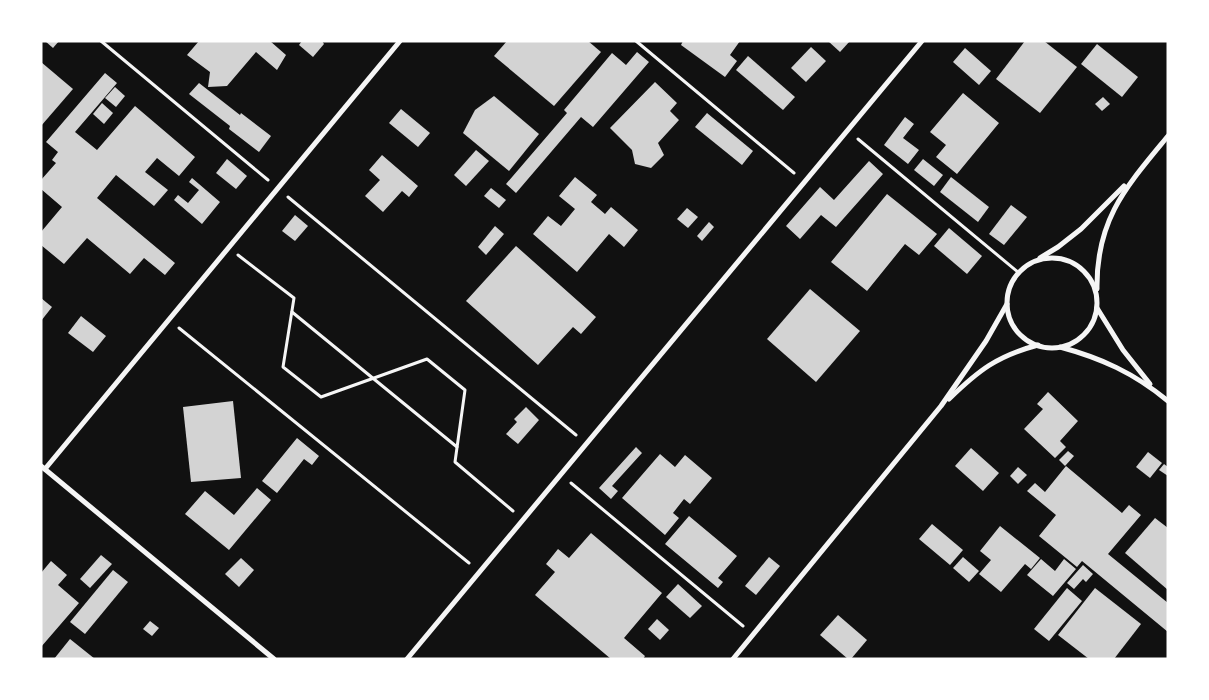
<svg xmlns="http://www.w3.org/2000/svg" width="1209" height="700" font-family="'Titillium Web',sans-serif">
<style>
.building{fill:#d3d3d3}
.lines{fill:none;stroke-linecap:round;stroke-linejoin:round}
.path{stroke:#f5f5f5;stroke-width:3}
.minor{stroke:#f5f5f5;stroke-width:5}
</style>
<rect width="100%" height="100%" fill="#111"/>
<g class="building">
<polygon points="45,41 59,41 53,48"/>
<polygon points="199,41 270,41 286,55 277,70 256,52 227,86 208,87 210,72 187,55"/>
<polygon points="302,41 322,41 324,44 313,57 299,45"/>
<polygon points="507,41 588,41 601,52 554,106 494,56"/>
<polygon points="683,41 740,41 730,55 737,61 725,77 681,45"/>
<polygon points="828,41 850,41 840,52"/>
<polygon points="1025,41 1044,41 1077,67 1040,113 996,79"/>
<polygon points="1097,44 1138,77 1122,97 1081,64"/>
<polygon points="811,47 826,61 806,82 791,68"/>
<polygon points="965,48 991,71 979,85 953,62"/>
<polygon points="637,52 649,62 593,127 581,117 516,193 506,184 567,113 564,110 612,53 626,65"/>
<polygon points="748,56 795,97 783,110 736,70"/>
<polygon points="41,62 73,89 41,126"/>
<polygon points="105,73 117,83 75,132 97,150 135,106 195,157 179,176 157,158 145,172 168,190 154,206 116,175 97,198 175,263 165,275 144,258 130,274 87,238 64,264 41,245 41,232 62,207 41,189 41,180 56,163 52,160 58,152 46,142"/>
<polygon points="655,82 677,103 670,111 679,120 658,143 664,155 651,168 635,164 632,150 610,128"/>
<polygon points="199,83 240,115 241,113 271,136 259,152 229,129 230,126 189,94"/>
<polygon points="115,87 125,96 116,107 105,98"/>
<polygon points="963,93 999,123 957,174 936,157 946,145 930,132"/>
<polygon points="494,96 539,134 509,171 463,133 475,110"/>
<polygon points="1103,97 1110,104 1102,111 1095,104"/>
<polygon points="102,103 113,113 104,124 93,114"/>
<polygon points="401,109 430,133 418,147 389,123"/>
<polygon points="707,113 753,151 742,165 695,127"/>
<polygon points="905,117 914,124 903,138 919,150 908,164 884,145"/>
<polygon points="476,150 489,161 466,186 454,175"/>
<polygon points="382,155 418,186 409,197 402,191 383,212 365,196 380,180 369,170"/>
<polygon points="227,159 247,176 236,189 216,173"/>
<polygon points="923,159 943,175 934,186 914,170"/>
<polygon points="869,161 883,174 836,227 821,215 800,239 786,226 820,187 834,200"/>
<polygon points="575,177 597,195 591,202 605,214 611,207 638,230 624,247 609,234 577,272 533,234 548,216 561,226 575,209 559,196"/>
<polygon points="951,177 989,207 978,222 940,192"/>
<polygon points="192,178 220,202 202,224 174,200 178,195 188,203 199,190 189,182"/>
<polygon points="491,188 506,200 499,208 484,196"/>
<polygon points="887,194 937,234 919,255 905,244 867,291 831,262"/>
<polygon points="1011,205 1027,217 1004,245 989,234"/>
<polygon points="687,208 698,217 688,228 677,219"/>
<polygon points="295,215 308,226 295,241 282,231"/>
<polygon points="709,222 714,227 702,241 697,236"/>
<polygon points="495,226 504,234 486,255 478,247"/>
<polygon points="949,228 982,256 967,274 934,246"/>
<polygon points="516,246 596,317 581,334 573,327 538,365 466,301"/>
<polygon points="810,289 860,331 816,382 767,339"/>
<polygon points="41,298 52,307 41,321"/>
<polygon points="81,316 106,336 93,352 68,333"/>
<polygon points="1048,392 1078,421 1060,441 1066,447 1055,458 1024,429 1043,409 1037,404"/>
<polygon points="233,401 241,478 191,482 183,407"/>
<polygon points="526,407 539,420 518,444 506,434 517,422 514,419"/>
<polygon points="297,438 319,456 312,465 304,459 277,493 262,481"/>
<polygon points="636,447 642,453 612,486 618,491 611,499 599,488"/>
<polygon points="971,448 999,473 983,491 955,466"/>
<polygon points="1068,451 1074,456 1065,466 1059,460"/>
<polygon points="1148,452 1162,463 1150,478 1136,467"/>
<polygon points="660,454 675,467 685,455 712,478 690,504 684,499 673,513 679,518 665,535 622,498"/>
<polygon points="1164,464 1168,467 1168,476 1159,470"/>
<polygon points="1066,466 1122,513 1129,505 1141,515 1108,554 1168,603 1168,632 1082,561 1077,567 1039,536 1056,515 1027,491 1035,483 1045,492"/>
<polygon points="1018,467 1027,475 1018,484 1010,476"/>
<polygon points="257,488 271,500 229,550 185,514 205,491 234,515"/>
<polygon points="689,516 737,556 718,578 723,582 718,588 665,544"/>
<polygon points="1155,518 1168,528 1168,590 1125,553"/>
<polygon points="932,524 963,550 950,565 919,539"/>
<polygon points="1000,526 1040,558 1031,569 1025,564 1001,592 979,574 991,560 980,551"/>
<polygon points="591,533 662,593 624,638 645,656 643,659 611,659 535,595 555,572 546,564 558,549 569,558"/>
<polygon points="101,555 112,564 90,588 80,579"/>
<polygon points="769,557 780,566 756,595 745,586"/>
<polygon points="963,557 979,571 969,582 953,568"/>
<polygon points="241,558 254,570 239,587 225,574"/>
<polygon points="1041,559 1055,571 1064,559 1076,569 1053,596 1027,575"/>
<polygon points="51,561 67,575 58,585 79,603 41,647 41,573"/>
<polygon points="1083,565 1093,574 1086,582 1083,579 1074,589 1067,583"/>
<polygon points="113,570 128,582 85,634 70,622"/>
<polygon points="678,584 702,606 690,618 666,597"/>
<polygon points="1067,588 1082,601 1049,641 1034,629"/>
<polygon points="1095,588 1141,624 1114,659 1089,659 1058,635"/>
<polygon points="838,615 867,640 851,659 848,659 820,635"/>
<polygon points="657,619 669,630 660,640 648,629"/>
<polygon points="150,621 159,628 152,636 143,629"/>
<polygon points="70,639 95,659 54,659"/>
</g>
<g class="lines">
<g class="path">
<polyline points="101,41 268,180"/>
<polyline points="636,41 794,173"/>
<polyline points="858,139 1019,273"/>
<polyline points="288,197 576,435"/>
<polyline points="238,255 294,298 283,367 321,397 427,359 465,390 455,462 513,511"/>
<polyline points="292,312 457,447"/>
<polyline points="179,328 469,563"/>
<polyline points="571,483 743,626"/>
</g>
<g class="minor">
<polyline points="1040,258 1058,247 1081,229 1124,186"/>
<circle cx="1052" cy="303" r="45"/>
<path d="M1097,289C1096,219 1126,187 1168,136"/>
<polyline points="1097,308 1123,350 1150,384"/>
<path d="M1060,347C1101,358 1134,373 1168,401"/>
<path d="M949,399C979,370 997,356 1038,345"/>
<polyline points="41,466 274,659"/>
<polyline points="45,469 400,41"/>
<polyline points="407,659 922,41"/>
<polyline points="733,659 941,406 986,341 1007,304"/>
</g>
</g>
<rect width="1209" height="700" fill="none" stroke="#ffffff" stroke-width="85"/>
</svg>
